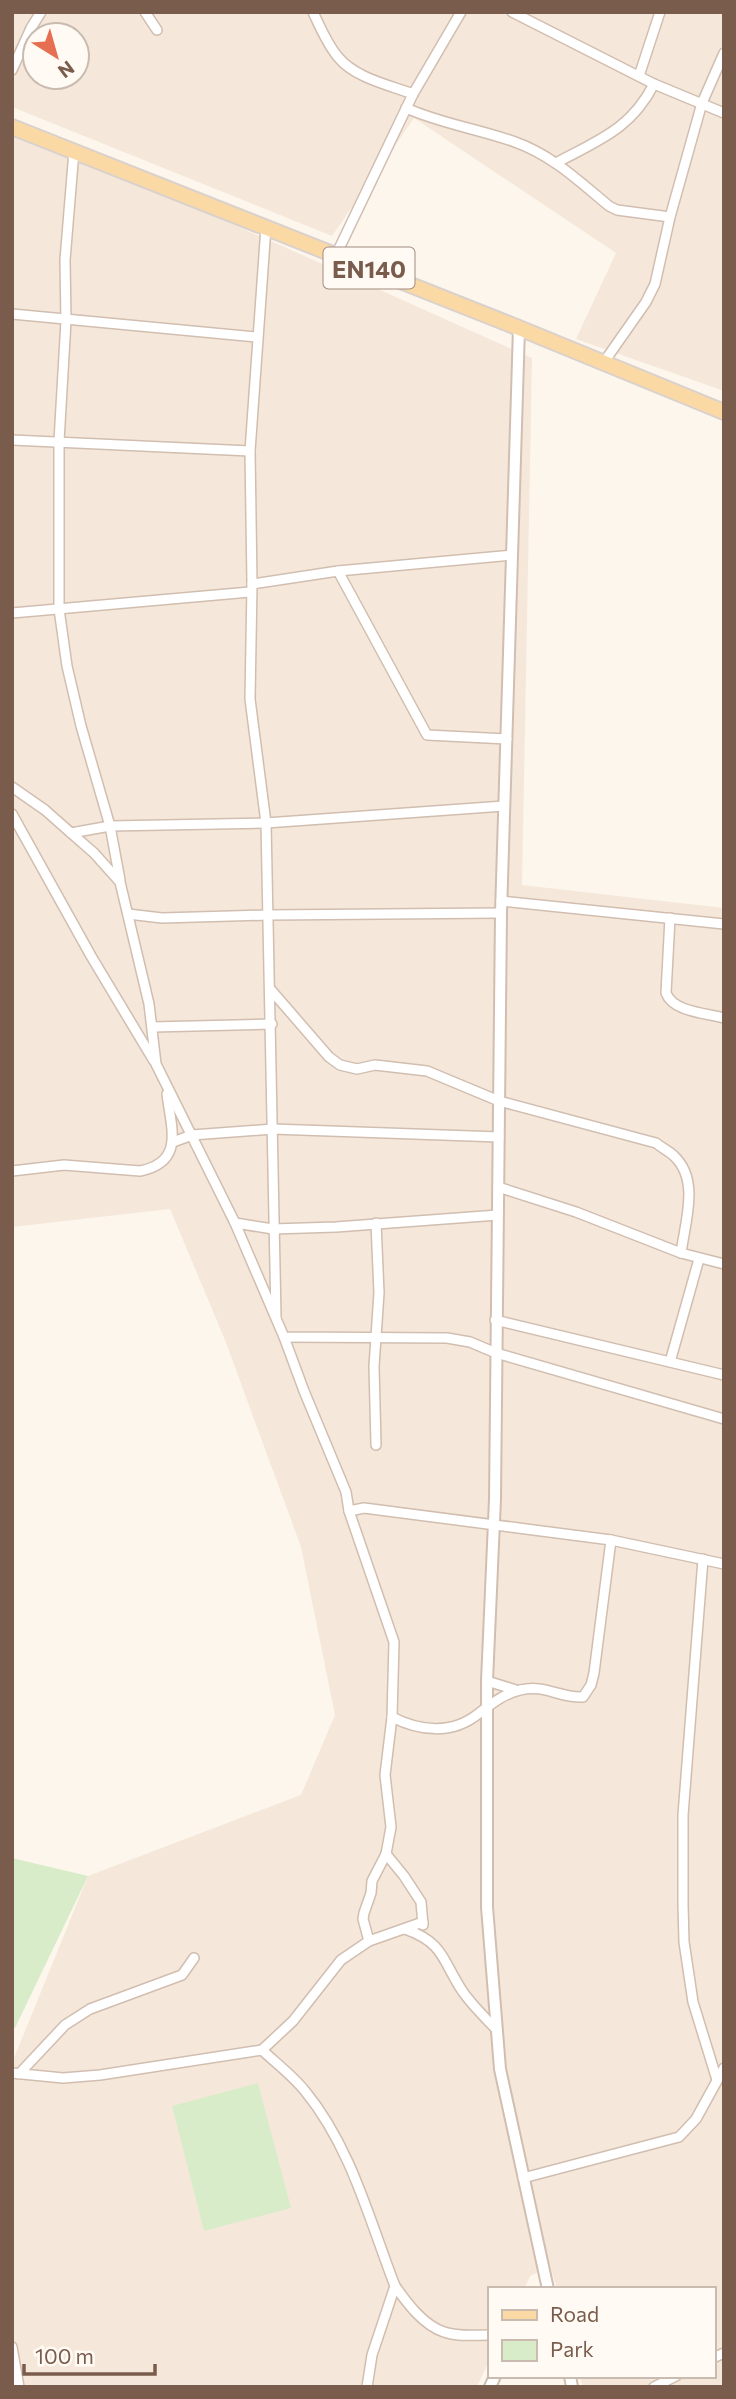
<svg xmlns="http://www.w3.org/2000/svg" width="736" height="2399" font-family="Commissioner,sans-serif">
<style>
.residential{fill:#f5e8da;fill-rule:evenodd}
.green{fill:#d8ecc9}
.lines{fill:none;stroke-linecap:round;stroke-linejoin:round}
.minor-casing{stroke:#d1beb0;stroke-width:12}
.tertiary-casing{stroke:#d1beb0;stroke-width:14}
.primary-casing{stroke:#dad1cd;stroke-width:18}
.minor{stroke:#fff;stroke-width:9}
.tertiary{stroke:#fff;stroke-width:10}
.primary{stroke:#fbd9a5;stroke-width:14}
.labels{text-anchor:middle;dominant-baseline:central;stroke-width:7;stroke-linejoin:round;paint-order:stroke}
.shield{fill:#fffaf3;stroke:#a28b7f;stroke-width:2}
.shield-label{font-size:24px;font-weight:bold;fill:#7a5c4d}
</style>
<rect width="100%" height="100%" fill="#fdf6ec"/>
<g class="residential">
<path d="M12,12H724V391L576,339L616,253L414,118L332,236L12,107ZM35,35H77V77H35Z"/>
<polygon points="12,133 139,184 280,245 532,358 522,885 724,908 724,2387 583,2387 580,2376 713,2376 713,2289 557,2289 550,2266 530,2276 524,2289 489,2289 489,2361 477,2387 12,2387 12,2063 88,1876 301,1795 335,1715 301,1547 225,1340 170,1209 12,1227"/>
</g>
<g class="green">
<polygon points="12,1858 88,1876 15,2028 12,2028"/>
<polygon points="258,2083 291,2208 204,2231 172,2106"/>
</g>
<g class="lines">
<defs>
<g id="minor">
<polyline points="145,12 157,30"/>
<path d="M313,12C320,27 327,44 338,57C355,78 389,85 413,94"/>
<polyline points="512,12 654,84 724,113"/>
<polyline points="12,70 31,28 41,12"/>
<polyline points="639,76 660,12"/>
<path d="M406,108C442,124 479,129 515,142C552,155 580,182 609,206L617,210L670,217"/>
<polyline points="74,151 65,260 66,321 59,441 59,609 67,666 81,726 110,826 120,880"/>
<path d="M556,163C599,140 631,129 654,84"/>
<polyline points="266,227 250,451 252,584 250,699 266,823 276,1317"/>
<polyline points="336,255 413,94 461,12"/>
<polyline points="12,314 257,337"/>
<polyline points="604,362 646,302 655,284 670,217 702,103 724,53"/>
<polyline points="12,440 250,451"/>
<polyline points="338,571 427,735 507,739"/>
<polyline points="252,584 338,571 512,555"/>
<polyline points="12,613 250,592"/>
<polyline points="12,787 45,810 71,833 94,853 120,882 149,1004 156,1064 235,1223 284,1337 447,1338 470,1342 496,1353 724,1419"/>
<polyline points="12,814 91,956 154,1061"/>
<polyline points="71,833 110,826 266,823 504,806"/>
<polyline points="501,901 724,924"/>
<polyline points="128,914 162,918 268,915 501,913"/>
<path d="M670,918L666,993C673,1012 706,1013 724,1018"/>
<path d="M271,990L329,1057L340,1065L357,1069L375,1065L427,1071L499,1101L656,1143C662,1148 669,1151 674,1156C700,1180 685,1222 681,1253"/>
<polyline points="152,1027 272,1024"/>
<polyline points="173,1142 192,1135 273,1129 499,1137"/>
<path d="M12,1171L64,1165L140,1171C185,1162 171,1128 167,1094"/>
<polyline points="498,1187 576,1212 681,1253 724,1264"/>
<polyline points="235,1223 273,1229 336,1227 498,1215"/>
<polyline points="495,1320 724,1375"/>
<polyline points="284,1337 304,1391 346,1492 349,1511 394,1642 392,1717 385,1775 391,1827 386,1854 372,1881 371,1893 364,1913 363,1919 369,1941"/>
<polyline points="670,1362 699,1259"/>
<polyline points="376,1445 374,1366 379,1293 376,1223"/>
<polyline points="349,1511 364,1508 611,1540 724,1564"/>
<polyline points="703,1559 683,1815 683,1905 684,1942 693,2002 717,2080"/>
<polyline points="487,1681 516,1690"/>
<path d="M392,1717C419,1731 452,1735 478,1714C490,1705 505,1693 520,1690C546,1684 558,1698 583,1697L591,1685L594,1673L611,1540"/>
<polyline points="386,1854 404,1876 421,1902 423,1925"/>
<path d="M405,1929C445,1943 442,1961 463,1992C473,2006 485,2018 497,2030"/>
<polyline points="262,2050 293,2021 341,1960 369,1941 423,1922"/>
<path d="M12,2073L63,2078L100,2075L262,2050C276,2063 293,2076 305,2091C351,2147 369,2219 395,2286C407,2303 423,2325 444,2332C458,2337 475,2335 489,2335"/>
<polyline points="19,2074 65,2025 90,2009 182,1975 194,1958"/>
<polyline points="523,2178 679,2137 696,2119 724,2068"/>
<polyline points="12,2347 19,2387"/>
<polyline points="713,2358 724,2353"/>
<polyline points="367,2387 372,2355 395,2286"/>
<polyline points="654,2387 676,2376"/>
</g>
<g id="tertiary">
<polyline points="519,328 501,913 495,1499 487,1681 487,1907 500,2069 548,2289"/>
<polyline points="570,2376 572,2387"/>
<polyline points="490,2387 495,2376"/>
</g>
<polyline id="primary" points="12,127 519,328 724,412"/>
</defs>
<use href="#minor" class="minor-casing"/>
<use href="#tertiary" class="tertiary-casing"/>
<use href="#primary" class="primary-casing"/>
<use href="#minor" class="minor"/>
<use href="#tertiary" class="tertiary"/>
<use href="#primary" class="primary"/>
</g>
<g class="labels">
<rect class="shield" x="323.5" y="247.5" width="91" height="41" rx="5"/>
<g class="shield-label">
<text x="369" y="268">EN140</text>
</g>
</g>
<rect width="736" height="2399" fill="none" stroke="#7a5c4d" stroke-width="28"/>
<rect x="488" y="2287" width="228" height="91" fill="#fffaf3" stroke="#cabbb1" stroke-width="2"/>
<rect x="502" y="2310" width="35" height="10" fill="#fbd9a5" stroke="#cabbb1" stroke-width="2"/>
<text x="550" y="2322" font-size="21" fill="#7a5c4d">Road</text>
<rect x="502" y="2340" width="35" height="21" fill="#d8ecc9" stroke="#cabbb1" stroke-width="2"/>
<text x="550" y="2357" font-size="21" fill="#7a5c4d">Park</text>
<g transform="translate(56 56) rotate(143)"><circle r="33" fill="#fffaf3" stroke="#cabbb1" stroke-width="2"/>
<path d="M0-5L12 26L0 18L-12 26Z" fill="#e76f51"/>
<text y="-10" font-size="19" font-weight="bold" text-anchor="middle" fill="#7a5c4d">N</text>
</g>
<path d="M24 2364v10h131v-10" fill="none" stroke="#7a5c4d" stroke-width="3.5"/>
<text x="35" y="2364" font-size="21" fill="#7a5c4d" stroke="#fffaf3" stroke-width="5" paint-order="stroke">100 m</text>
</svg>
